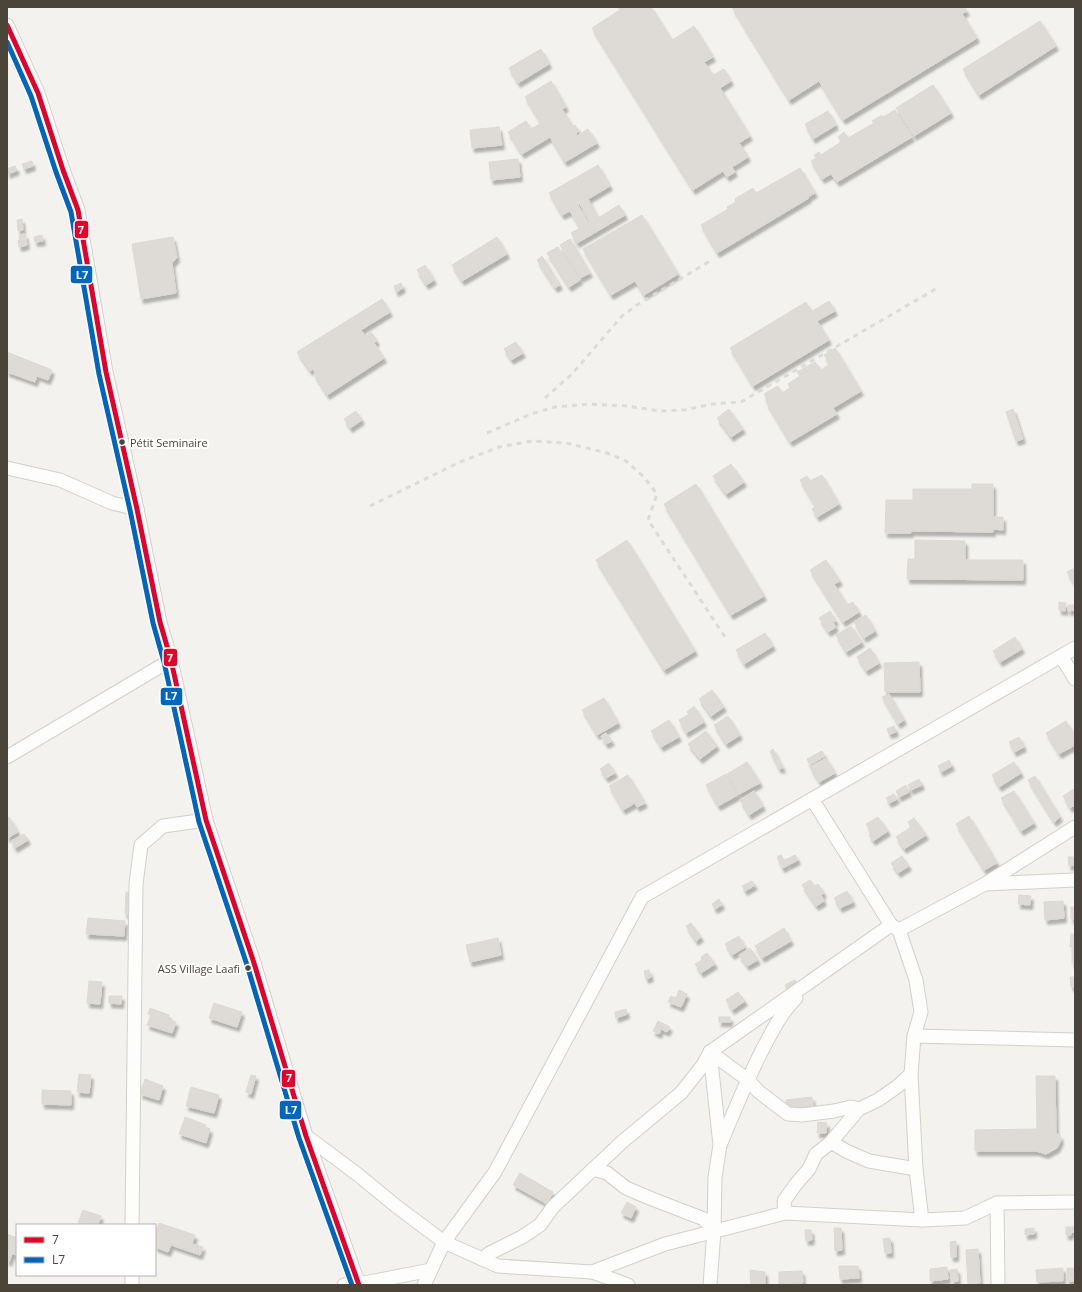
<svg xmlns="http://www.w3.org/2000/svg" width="1082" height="1292" font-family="'Open Sans',sans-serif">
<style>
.building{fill:#dedbd6;stroke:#dcd9d4;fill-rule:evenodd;filter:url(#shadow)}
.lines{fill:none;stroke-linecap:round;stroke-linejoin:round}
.minor-casing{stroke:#d2d0cb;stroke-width:15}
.minor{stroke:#fdfdfc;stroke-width:13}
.rail{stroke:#dbdbda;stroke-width:3;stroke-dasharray:5 5;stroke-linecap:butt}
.bus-1-casing{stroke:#fff;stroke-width:8}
.bus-2-casing{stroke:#fff;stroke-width:8}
.bus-1{stroke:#e4002b;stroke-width:5}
.bus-2{stroke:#0065bd;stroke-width:5}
.bus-dot{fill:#4b4439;stroke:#fff;stroke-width:1.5}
.labels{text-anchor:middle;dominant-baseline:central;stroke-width:4;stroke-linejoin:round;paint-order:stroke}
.bus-label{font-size:11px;fill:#4b4439;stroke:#fff;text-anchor:start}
.line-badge{stroke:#fff;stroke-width:1.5}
.badge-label{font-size:11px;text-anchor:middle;font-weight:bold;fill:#fff}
</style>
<defs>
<filter id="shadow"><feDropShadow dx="2.5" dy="4.5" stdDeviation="1" flood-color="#0004"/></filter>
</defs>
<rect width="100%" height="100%" fill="#f4f2ee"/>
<g class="building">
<polygon points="618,7 651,7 672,40 694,26 713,57 704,62 713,75 724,69 731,81 720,88 750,136 739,143 748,157 732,167 735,172 727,177 723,171 693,190 592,28 620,10"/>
<polygon points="732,7 964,7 967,11 962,14 977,38 843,120 819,81 789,100"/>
<polygon points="1040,21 1056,46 979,95 963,69"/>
<polygon points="541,49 549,64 518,83 509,68"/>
<polygon points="551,81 566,107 562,109 573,127 575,125 579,131 576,133 577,136 588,129 597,143 565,162 550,137 522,154 508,132 526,121 531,129 541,123 525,97"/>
<polygon points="933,85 951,113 914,136 896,108"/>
<polygon points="895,110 912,137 837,182 831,174 822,179 811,161 816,158 814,155 819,152 821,155 841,142 838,137 844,132 848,138 874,123 872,121 882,115 883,117"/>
<polygon points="828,111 836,125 813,139 805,124"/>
<polygon points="499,127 502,145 472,148 470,130"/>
<polygon points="518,159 520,177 491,180 489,162"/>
<polygon points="32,161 33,166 24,169 22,164"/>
<path d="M598,165L610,186L588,199L598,218L619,205L625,215L577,243L571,233L580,228L570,211L562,215L549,193ZM580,204L590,222L588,223L578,205Z"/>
<polygon points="15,166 17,170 8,174 7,169"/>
<polygon points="800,168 815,193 808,197 809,198 717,253 701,225 728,209 727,207 736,202 735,199 753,188 756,193"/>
<polygon points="642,215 678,274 644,295 635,281 611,295 583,249"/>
<polygon points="22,219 23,230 18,231 17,220"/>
<polygon points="25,234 27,245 19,247 18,240 20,240 19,235"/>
<polygon points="42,235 43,241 35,242 34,237"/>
<polygon points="173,237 177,258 172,263 176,293 141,299 132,244"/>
<polygon points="497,237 507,254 462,281 452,265"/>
<polygon points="570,239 590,273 580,278 560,245"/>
<polygon points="558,247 580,280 569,287 547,253"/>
<polygon points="542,256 560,285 555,288 537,260"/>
<polygon points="425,265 434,280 426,285 417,270"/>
<polygon points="401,283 403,288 396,292 394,286"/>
<polygon points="382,299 390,312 361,330 365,336 371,332 377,341 374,343 384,358 327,395 314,374 315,373 313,369 310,371 297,352"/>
<polygon points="829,301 835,311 817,321 829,340 753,386 730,348 806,302 811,312"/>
<polygon points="516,342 523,353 511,360 504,349"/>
<polygon points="835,348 861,391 833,408 837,414 790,442 766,402 768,401 764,394 778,386 782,393 790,388 788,384 800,376 797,372 815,362 821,370 830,364 824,355"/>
<polygon points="7,352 52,370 48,380 37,376 35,382 7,372"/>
<polygon points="729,409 743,429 731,437 717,418"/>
<polygon points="1013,409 1023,439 1016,441 1006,412"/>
<polygon points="356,411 362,420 350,428 344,419"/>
<polygon points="731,464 744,482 726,494 713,476"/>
<polygon points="822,475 839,504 817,517 812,509 816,507 800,480 807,476 810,481"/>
<polygon points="696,484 764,596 731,615 664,504"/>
<polygon points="972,484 993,484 993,517 1003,517 1003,530 993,529 993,532 911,531 911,533 885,533 886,500 913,500 913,489 972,489"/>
<polygon points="627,540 695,651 664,670 596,560"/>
<polygon points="915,540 965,541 965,560 1023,560 1023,580 907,579 908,559 915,559"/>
<polygon points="826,560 840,581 834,584 847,605 853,602 859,612 843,622 810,570"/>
<polygon points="1075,568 1075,582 1074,583 1067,572"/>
<polygon points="1059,602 1066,603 1065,611 1059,610"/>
<polygon points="1068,605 1075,605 1075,610 1068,611"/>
<polygon points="830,611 836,621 833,622 836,627 828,632 819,618"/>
<polygon points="866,615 875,631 864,638 854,622"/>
<polygon points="851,626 862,642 846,652 836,635"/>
<polygon points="765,633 773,646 744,664 736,650"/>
<polygon points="1015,637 1022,649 1000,662 993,651"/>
<polygon points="870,648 879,663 866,671 857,657"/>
<polygon points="919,662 920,692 885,692 884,663"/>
<polygon points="712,690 724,707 711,716 699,699"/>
<polygon points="889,694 904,720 898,724 882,697"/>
<polygon points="604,698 618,723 597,735 582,710"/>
<polygon points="694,706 704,722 686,733 679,720 689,714 687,712"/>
<polygon points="728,716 740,735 726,744 714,725"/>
<polygon points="669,720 679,737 661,747 651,731"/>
<polygon points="1066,721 1075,736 1075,745 1059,754 1046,733"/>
<polygon points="894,726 896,732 889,734 887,729"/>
<polygon points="706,731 717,746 700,759 688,744"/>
<polygon points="606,733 612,741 606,744 601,736"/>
<polygon points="1019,737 1024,747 1014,752 1009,742"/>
<polygon points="773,749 783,768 779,769 770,751"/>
<polygon points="822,751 825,756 810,765 807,759"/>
<polygon points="826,758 835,773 819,782 810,767"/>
<polygon points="949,760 952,766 941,772 938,766"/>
<polygon points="747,762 760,783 739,794 727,774"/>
<polygon points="1014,762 1021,773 999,787 992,775"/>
<polygon points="609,763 615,773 606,778 600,769"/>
<polygon points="726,774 738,795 718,806 706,785"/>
<polygon points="628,775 645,803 637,807 635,803 623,810 609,786"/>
<polygon points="1035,776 1060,817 1054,822 1028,780"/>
<polygon points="919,779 922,785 911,790 908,785"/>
<polygon points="906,785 909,792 899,797 896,791"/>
<polygon points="1074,789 1075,805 1070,808 1063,796"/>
<polygon points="754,791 763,806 749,815 740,800"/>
<polygon points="1014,791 1034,823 1021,831 1001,798"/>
<polygon points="894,794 897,799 889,803 886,798"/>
<polygon points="969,816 997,863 984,870 956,824"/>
<polygon points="9,817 18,832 7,838 7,818"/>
<polygon points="878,817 888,831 873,841 869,835 872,833 866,824"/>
<polygon points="914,818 926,835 904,849 896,837 911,827 908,822"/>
<polygon points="24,834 28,840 15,848 11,841"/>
<polygon points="781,855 787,866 782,868 777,857"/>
<polygon points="795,855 798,860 788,865 785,860"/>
<polygon points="902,856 909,866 898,873 891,863"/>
<polygon points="1068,857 1074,857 1074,865 1069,866"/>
<polygon points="810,880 815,886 818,884 824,893 821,895 824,901 816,906 802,885"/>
<polygon points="752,881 755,885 745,891 742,886"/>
<polygon points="847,891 853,902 840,908 834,898"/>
<polygon points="126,892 132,893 130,914 125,914"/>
<polygon points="1019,895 1031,896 1030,905 1018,904"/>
<polygon points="719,899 722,905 715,909 712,904"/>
<polygon points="1063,901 1064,918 1045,920 1044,902"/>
<rect x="1071" y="907" width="4" height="12"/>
<polygon points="88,918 125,921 124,936 86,934"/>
<polygon points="691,923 701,937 696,941 686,926"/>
<polygon points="784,928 791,941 762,958 755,946"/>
<polygon points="1071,934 1075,934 1075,947 1070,947"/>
<polygon points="739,936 745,947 732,955 725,944"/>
<polygon points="498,938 501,955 470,962 466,945"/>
<polygon points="750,948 758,960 747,966 739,955"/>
<rect x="1072" y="949" width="3" height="14"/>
<polygon points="707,953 715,964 701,973 695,964 702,960 701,957"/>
<polygon points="649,970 651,977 646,979 644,971"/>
<polygon points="1070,977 1075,977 1075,987 1071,987"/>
<polygon points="795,980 797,984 787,990 785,985"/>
<polygon points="89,981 102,982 100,1004 87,1003"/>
<polygon points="679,990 687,994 681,1007 668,1002 671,996 676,998"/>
<polygon points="738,992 745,1001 732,1010 726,1000"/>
<polygon points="109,996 122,996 121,1004 109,1003"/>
<polygon points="214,1003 242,1012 237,1027 209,1018"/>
<polygon points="150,1008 169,1015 168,1019 176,1022 172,1033 147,1025 151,1015 148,1014"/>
<polygon points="626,1009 627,1014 616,1018 615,1012"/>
<rect x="719" y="1017" width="11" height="5"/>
<polygon points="658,1021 670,1027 667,1032 661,1029 659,1034 653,1031"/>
<polygon points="79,1074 91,1075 89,1093 77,1092"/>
<polygon points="251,1075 256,1076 251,1094 246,1092"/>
<polygon points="1036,1076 1055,1076 1056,1134 1060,1135 1061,1140 1057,1148 1046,1154 1036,1151 975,1151 975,1130 1037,1129"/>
<polygon points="145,1079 163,1086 159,1100 140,1094"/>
<polygon points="191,1087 219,1095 214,1113 186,1106"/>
<polygon points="42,1090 71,1091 71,1105 42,1104"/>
<polygon points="812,1097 813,1106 787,1109 786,1100"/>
<polygon points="185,1117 206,1125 205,1127 210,1129 206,1143 179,1134"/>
<polygon points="818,1122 827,1123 826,1133 817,1133"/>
<polygon points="520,1173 553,1192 547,1204 513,1185"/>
<polygon points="627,1202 636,1207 631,1218 621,1213"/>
<polygon points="83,1210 101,1216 98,1225 83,1225 78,1223"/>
<polygon points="159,1223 195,1235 192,1244 203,1247 200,1255 171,1245 168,1252 155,1247 155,1231 156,1231"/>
<polygon points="1066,1227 1075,1227 1075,1232 1070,1233 1071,1235 1066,1235"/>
<polygon points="834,1228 841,1228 842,1250 835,1251"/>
<polygon points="1034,1228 1034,1234 1025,1235 1025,1229"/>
<polygon points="805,1230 811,1230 812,1240 806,1241"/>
<polygon points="7,1234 17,1238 17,1255 12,1254 9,1262 7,1261"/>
<polygon points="890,1238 891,1253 885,1253 883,1239"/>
<polygon points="956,1241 956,1257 951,1257 950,1242"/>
<polygon points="978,1249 980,1283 968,1284 966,1250"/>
<polygon points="839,1266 858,1266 859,1278 840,1279"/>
<polygon points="947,1267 948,1279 930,1281 930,1269"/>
<polygon points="1063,1268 1063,1281 1037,1282 1036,1270"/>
<rect x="1067" y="1268" width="8" height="13"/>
<polygon points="957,1269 958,1281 952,1282 950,1270"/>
<polygon points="750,1270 765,1272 765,1284 751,1284"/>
<polygon points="802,1271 803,1283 779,1284 779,1272"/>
</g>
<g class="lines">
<defs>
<g id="minor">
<polyline points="7,25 38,93 63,170 78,210 106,372 137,509 160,622 171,660 206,820 254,963 306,1136 359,1285"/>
<polyline points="7,468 60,480 112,503 137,509"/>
<polyline points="1061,656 1075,679"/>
<polyline points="7,757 171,660"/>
<polyline points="812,799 891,925"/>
<polyline points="985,884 1075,880"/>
<polyline points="899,930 916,980 921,1012 914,1036 911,1074 916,1169 922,1220"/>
<polyline points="914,1036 1075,1040"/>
<polyline points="710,1052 720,1145 715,1177 714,1231 710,1285"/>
<polyline points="710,1052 748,1080 759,1092 788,1114 802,1115 834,1111 851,1107 859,1109"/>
<polyline points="306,1136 357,1174 396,1206 444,1242 498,1266 592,1272 665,1244 785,1213 922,1220 965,1218 997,1203 1075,1202"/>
<path d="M721,1143C735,1109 749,1074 767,1041C775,1026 783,1011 796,998"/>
<polyline points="830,1143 833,1143 846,1151 869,1161 916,1169"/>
<polyline points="593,1169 607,1173 626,1188 652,1199 704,1219 714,1231"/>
<polyline points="997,1203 998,1285"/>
<polyline points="785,1213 784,1201 796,1184 809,1169 816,1154 830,1143 859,1109 878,1100 898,1086 911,1074"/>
<polyline points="132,1225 136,884 141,845 163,826 206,820"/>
<polyline points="482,1259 490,1253 522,1237 540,1225 553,1207 622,1142 681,1093 703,1065 710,1052 891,925 899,930 985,884 1075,827"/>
<polyline points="592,1272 628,1285"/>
<polyline points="132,1285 132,1275"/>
<polyline points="344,1285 359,1284 431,1270"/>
<polyline points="424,1285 444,1242 495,1172 642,897 1075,648"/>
</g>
</defs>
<use href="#minor" class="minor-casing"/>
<use href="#minor" class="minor"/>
<g class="rail">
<polyline points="545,398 572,374 622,316 637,305 710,261"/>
<polyline points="487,433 531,414 555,407 589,404 627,406 660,411 684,410 713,404 741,402 939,287"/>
<polyline points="370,506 460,462 499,447 532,441 566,443 607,453 626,461 644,477 657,494 648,520 725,637"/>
</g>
<defs>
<polyline id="bus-1" points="7,25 38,93 63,170 78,210 106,372 137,509 160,622 171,660 206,820 254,963 306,1136 359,1285"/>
<polyline id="bus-2" points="7,42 31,96 56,172 71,212 99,374 130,510 153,623 164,662 199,822 247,965 299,1138 352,1285"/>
</defs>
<use href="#bus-1" class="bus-1-casing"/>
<use href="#bus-2" class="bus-2-casing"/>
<use href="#bus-1" class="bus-1"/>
<use href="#bus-2" class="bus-2"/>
</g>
<g class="bus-dot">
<circle cx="122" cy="442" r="3.5"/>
<circle cx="248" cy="968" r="3.5"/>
</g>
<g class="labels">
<g class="bus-label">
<text x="130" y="442">Pétit Seminaire</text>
<text x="240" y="968" text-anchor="end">ASS Village Laafi</text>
</g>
</g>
<g class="line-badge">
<rect x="74" y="220" width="15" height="19" rx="4" fill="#e4002b"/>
<rect x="70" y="265" width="23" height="19" rx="4" fill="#0065bd"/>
<rect x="163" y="648" width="15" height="19" rx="4" fill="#e4002b"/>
<rect x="160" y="687" width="23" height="19" rx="4" fill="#0065bd"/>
<rect x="281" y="1069" width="15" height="19" rx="4" fill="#e4002b"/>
<rect x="279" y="1100" width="23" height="20" rx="4" fill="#0065bd"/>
</g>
<g class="badge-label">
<text x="81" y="234">7</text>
<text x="82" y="279">L7</text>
<text x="170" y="662">7</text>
<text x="171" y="700">L7</text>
<text x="289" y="1082">7</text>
<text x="291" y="1114">L7</text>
</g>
<rect width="1082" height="1292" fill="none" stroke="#4b4439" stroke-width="16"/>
<rect x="16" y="1224" width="140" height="52" fill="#ffffff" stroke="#b7b4b0"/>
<rect x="24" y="1237" width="20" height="6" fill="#e4002b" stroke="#b7b4b0"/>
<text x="52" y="1244" font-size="12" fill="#4b4439">7</text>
<rect x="24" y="1257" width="20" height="6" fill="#0065bd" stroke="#b7b4b0"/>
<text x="52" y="1264" font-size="12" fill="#4b4439">L7</text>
</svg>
